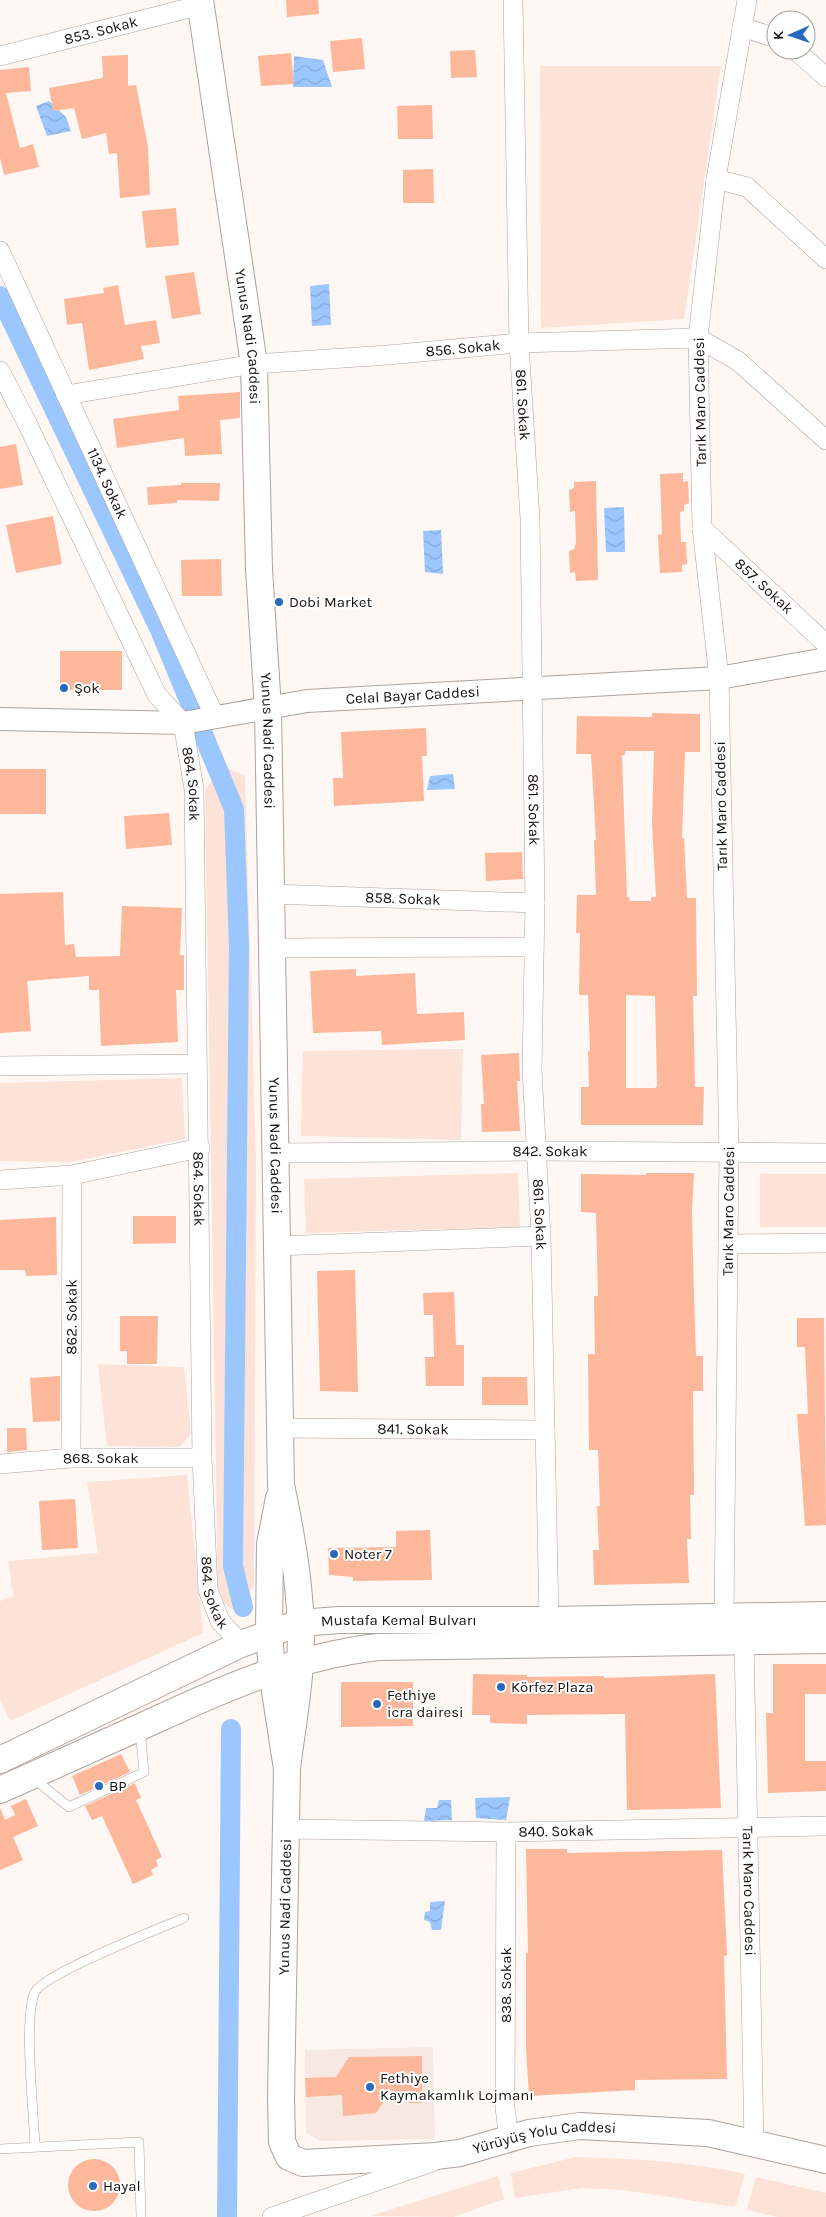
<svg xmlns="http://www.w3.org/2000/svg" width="826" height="2217" font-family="Karla,sans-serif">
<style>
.built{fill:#f7e8e1}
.grass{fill:#fde2d7}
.water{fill:url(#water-waves)}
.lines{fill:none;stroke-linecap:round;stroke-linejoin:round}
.canal{stroke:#9bc6fe;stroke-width:20}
.building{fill:#fdb79a;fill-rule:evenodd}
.service-casing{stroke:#ada29d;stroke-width:10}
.minor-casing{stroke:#ada29d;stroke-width:20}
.tertiary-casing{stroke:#ada29d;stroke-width:24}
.secondary-casing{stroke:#ada29d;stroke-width:28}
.service{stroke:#fff;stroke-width:9}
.minor{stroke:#fff;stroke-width:19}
.tertiary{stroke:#fff;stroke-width:22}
.secondary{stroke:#fff;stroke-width:26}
.poi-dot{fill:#266abb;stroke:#fff;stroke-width:2}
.labels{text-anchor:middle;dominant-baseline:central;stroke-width:4;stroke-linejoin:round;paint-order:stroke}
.street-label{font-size:15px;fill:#15110f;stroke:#fff}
.poi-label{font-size:15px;fill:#15110f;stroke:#fff;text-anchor:start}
</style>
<defs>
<pattern id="water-waves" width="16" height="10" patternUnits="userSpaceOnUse" patternTransform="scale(1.25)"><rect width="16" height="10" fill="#9bc6fe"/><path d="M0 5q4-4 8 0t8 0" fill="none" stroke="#85a9d8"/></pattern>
</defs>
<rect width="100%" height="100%" fill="#fff7f4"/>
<polygon class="built" points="433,2047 435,2139 319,2141 306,2132 305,2050"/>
<g class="grass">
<polygon points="540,66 721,66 684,319 541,328"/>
<polygon points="226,767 245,776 256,1162 254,1587 233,1610 218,1598 205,789"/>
<polygon points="463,1049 461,1140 301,1136 303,1051"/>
<polygon points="182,1078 185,1139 71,1162 0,1161 0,1083"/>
<polygon points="518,1173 520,1227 306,1233 304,1179"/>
<rect x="760" y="1174" width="66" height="53"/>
<polygon points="98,1364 184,1367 191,1434 179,1447 107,1446"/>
<polygon points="187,1475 203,1633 10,1721 0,1700 0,1601 13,1596 8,1561 98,1553 87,1482"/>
<path d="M576,2157C633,2159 689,2161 745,2174L735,2207L623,2190L582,2188L515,2198L511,2173Z"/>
<polygon points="498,2176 504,2199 453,2217 370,2216"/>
<polygon points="756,2177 826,2193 826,2217 778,2217 747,2210"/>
</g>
<g class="water">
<polygon points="294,56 323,60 332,87 293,87"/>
<polygon points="49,101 66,117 71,131 47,136 36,106"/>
<polygon points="329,284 331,325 312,326 310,286"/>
<polygon points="624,507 625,552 606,552 604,508"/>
<polygon points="441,530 443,574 425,572 423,531"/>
<polygon points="453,774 455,789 427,790 430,776"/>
<polygon points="510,1797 506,1820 476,1818 475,1798"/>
<polygon points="439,1800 451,1800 452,1820 424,1821 426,1808 437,1808"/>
<polygon points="445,1901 441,1930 432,1930 430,1922 424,1920 425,1912 430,1911 430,1902"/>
</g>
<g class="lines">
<g class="canal">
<polyline points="0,296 160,630 234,809 239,946 233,1566 243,1607"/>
<polyline points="227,2217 231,1729"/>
</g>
</g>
<g class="building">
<polygon points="286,0 318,0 319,14 287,17"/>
<polygon points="362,38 365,69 333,72 330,41"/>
<polygon points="475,50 477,77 451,78 450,51"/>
<polygon points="291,53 294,84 261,86 258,56"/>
<polygon points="128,55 128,86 136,85 148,147 150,195 120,198 117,153 109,154 106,133 82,139 74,108 53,111 49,88 103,78 102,56"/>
<polygon points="29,67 31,91 6,93 20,148 33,144 39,167 4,175 0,158 0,70"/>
<polygon points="432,105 433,139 398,139 397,106"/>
<polygon points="433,169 434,203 403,203 403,170"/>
<polygon points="176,208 179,245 146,248 142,211"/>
<polygon points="194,272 201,314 172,319 165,276"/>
<polygon points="118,285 125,325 156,320 160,343 141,346 144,359 89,370 82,323 67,325 64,299 104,293 103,288"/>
<polygon points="240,392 240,418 220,420 222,454 185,456 184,438 117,448 113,419 179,410 178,396"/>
<polygon points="16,444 23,485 0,489 0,447"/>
<polygon points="683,473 683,482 688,481 689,503 684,505 684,511 680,512 681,542 686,542 687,564 682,565 682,572 660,573 658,535 662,534 660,474"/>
<polygon points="596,481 598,580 576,581 575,572 570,573 569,551 574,549 576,543 575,511 570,512 569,490 574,488 574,482"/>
<polygon points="181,483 220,483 219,501 177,500 177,503 148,505 147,487 181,485"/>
<polygon points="53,516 62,564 16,573 6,525"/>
<polygon points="221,559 222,596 182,596 181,560"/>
<rect x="60" y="651" width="62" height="39"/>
<path d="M652,713L700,714V752H685L682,838H684L687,898H696L697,996H693L695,1087H704L703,1125H581V1087H589L588,1051H590L588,995H579L580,933H576L577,895H596L594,840H596L591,754H576L577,716L652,717ZM625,751H654L652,823L656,897H651V901H630L629,897H627L622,755H625ZM626,995L655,996L657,1086L655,1088H626Z"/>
<polygon points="426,728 427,756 422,756 424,801 334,806 333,778 343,778 341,732"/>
<rect x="0" y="769" width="46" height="45"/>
<polygon points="169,813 172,845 126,849 124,816"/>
<polygon points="522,852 523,879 486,881 485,853"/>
<polygon points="63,892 65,945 74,944 76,957 120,956 122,906 182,908 180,955 184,955 184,990 176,990 178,1042 101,1046 99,990 89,990 89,976 27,981 31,1031 0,1033 0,894"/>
<polygon points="356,969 356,976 415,973 417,1014 464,1012 465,1040 382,1045 381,1031 313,1033 310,971"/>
<polygon points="519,1053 520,1081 517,1081 520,1131 482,1132 481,1104 484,1104 481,1055"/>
<polygon points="646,1173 694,1173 692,1211 694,1298 696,1356 703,1356 703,1391 693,1391 694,1495 690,1495 691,1539 687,1539 689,1583 594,1585 593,1550 599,1550 597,1506 600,1506 598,1450 589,1450 588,1354 595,1354 594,1296 598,1296 596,1213 581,1212 581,1174 646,1175"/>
<polygon points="133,1216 176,1216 176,1243 133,1244"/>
<polygon points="56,1217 57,1275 26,1276 25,1270 0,1270 0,1220"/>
<polygon points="355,1270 358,1392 320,1391 317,1271"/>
<polygon points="454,1292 456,1345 464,1345 464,1386 426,1386 425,1357 434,1357 433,1315 424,1315 423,1293"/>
<polygon points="120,1316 158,1316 157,1364 127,1364 127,1351 120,1351"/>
<polygon points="797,1318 824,1318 826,1525 805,1526 797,1414 808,1414 805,1347 797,1347"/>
<polygon points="60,1376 60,1421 33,1422 30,1378"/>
<polygon points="482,1377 527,1377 528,1405 482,1405"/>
<polygon points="7,1428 26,1428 27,1450 7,1452"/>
<polygon points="75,1499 78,1548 42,1550 39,1501"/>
<polygon points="430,1530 432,1580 353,1581 353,1577 329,1575 328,1548 396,1547 396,1531"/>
<polygon points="773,1664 826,1664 826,1694 805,1694 805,1761 826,1761 826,1791 768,1793 766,1713 773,1713"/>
<polygon points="473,1674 527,1675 527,1677 604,1676 604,1678 715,1674 721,1808 627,1810 625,1714 527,1715 527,1724 490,1723 490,1715 472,1715"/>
<polygon points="341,1682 413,1682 413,1726 341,1727"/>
<polygon points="121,1754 130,1772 80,1795 72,1776"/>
<polygon points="135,1783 141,1798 136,1800 162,1857 156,1860 158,1866 151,1870 153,1875 133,1884 102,1816 92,1820 85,1806"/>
<polygon points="26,1799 38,1826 13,1837 23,1860 0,1870 0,1808 5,1820 15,1815 11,1806"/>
<polygon points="526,1849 567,1849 567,1853 722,1850 727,1955 724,1956 727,2079 635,2080 635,2090 529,2096 526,2048 526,1953 528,1953"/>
<polygon points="422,2056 422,2103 410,2103 391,2091 376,2113 343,2116 342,2095 306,2097 305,2078 336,2077 349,2057"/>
<circle cx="94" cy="2185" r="26"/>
</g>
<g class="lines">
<defs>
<g id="service">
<polyline points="33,1778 69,1807 144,1772 140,1729"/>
<path d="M35,2147C34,2115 23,2016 35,1992C45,1973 159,1929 184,1918"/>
<polyline points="0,2149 139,2142 141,2217"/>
</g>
<g id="minor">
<path id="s1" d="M513,0L519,343L530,519L535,903L532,1070L541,1236L549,1620"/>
<polyline points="742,27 776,38"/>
<polyline points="795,50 826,77"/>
<path id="s2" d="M0,56L201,5"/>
<polyline points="716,179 747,187 826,259"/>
<path id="s3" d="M0,251L215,717"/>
<path id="s4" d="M0,371L27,423L157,695L183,723L194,789L202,1458L208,1590L220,1621L241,1644"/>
<path id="s5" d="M66,395L254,364L388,355L519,343L698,338L738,361L826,440"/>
<path id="s6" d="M702,528L826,644"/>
<path id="s7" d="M271,894L535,903"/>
<polyline points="272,948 534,947"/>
<polyline points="0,1066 197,1064"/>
<path id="s8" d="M275,1153L535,1151L826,1153"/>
<polyline points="0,1180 72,1175 200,1148"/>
<polyline points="728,1244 826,1243"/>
<polyline points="277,1246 541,1236"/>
<path id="s9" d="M279,1428L545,1430"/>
<path id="s10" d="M71,1458L72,1175"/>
<path id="s11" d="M0,1464L71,1458H202"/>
<path id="s12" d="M724,1616L729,1153L719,678L702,528L698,338L716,179L747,0"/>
<path id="s13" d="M744,1640L754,2143"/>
<path id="s14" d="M286,1829L506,1832L826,1826"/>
<polyline points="506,1832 505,2108 509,2139"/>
<polyline points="272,2217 432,2162"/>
</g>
<g id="tertiary">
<path id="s15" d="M0,719L183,723L307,701L719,678L826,659"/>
</g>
<g id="secondary">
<path id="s16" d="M200,0L254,364L259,569L268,709L281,1485C293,1542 304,1604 300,1663C298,1698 291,1734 287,1769"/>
<path id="s17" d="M279,1498L270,1544L269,1632L272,1672L287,1769L281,2098L282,2142L289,2157L303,2163L436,2156L460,2153L529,2133L580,2126L708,2133L826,2160"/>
<path id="s18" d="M0,1760L241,1644L299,1623L339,1620H549L826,1615"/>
<path d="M0,1790C50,1768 99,1745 149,1723C222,1689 297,1656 378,1647L826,1640"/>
</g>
</defs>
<use href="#service" class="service-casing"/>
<use href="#minor" class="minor-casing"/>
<use href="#tertiary" class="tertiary-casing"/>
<use href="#secondary" class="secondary-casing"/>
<use href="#service" class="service"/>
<use href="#minor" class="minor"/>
<use href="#tertiary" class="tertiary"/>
<use href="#secondary" class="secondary"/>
</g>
<g class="poi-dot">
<circle cx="279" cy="602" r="5"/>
<circle cx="64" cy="688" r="5"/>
<circle cx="334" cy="1554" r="5"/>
<circle cx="501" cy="1687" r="5"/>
<circle cx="377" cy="1704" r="5"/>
<circle cx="99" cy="1786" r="5"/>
<circle cx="370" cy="2087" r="5"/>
<circle cx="93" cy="2186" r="5"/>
</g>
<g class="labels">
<g class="street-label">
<text stroke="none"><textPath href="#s2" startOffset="104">853. Sokak</textPath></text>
<text stroke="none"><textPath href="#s16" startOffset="340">Yunus Nadi Caddesi</textPath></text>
<text stroke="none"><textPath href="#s5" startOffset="400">856. Sokak</textPath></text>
<text transform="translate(700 402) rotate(-91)">Tarık Maro Caddesi</text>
<text stroke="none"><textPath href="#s1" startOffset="405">861. Sokak</textPath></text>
<text stroke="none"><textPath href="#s3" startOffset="256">1134. Sokak</textPath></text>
<text stroke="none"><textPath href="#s6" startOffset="85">857. Sokak</textPath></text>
<text stroke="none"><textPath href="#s15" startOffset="415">Celal Bayar Caddesi</textPath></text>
<text stroke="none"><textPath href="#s16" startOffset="745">Yunus Nadi Caddesi</textPath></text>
<text stroke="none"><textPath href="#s4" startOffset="460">864. Sokak</textPath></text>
<text transform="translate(721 806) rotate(-91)">Tarık Maro Caddesi</text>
<text stroke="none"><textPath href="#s1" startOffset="810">861. Sokak</textPath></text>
<text stroke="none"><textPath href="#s7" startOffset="132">858. Sokak</textPath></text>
<text stroke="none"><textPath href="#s16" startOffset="1150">Yunus Nadi Caddesi</textPath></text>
<text stroke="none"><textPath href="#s8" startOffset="275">842. Sokak</textPath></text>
<text stroke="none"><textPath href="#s4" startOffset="865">864. Sokak</textPath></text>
<text stroke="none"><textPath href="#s12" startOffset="405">Tarık Maro Caddesi</textPath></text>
<text stroke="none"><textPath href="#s1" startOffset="1215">861. Sokak</textPath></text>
<text stroke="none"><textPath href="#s10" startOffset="141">862. Sokak</textPath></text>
<text stroke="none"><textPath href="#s9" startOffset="134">841. Sokak</textPath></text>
<text stroke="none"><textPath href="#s11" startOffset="101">868. Sokak</textPath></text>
<text stroke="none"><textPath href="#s4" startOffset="1270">864. Sokak</textPath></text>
<text stroke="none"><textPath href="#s18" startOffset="429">Mustafa Kemal Bulvarı</textPath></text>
<text stroke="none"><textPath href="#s14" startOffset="270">840. Sokak</textPath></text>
<text stroke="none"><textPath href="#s13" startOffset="251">Tarık Maro Caddesi</textPath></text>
<text transform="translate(285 1907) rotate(-89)">Yunus Nadi Caddesi</text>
<text transform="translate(506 1985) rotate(-90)">838. Sokak</text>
<text stroke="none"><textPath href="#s17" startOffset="922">Yürüyüş Yolu Caddesi</textPath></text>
</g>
<g class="poi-label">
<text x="289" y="602">Dobi Market</text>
<text x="74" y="688">Şok</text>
<text x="344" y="1554">Noter 7</text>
<text x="511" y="1687">Körfez Plaza</text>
<text x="387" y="1695">Fethiye<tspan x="387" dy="17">icra dairesi</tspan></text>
<text x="109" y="1786">BP</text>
<text x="380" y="2078">Fethiye<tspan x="380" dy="17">Kaymakamlık Lojmanı</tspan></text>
<text x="103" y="2186">Hayal</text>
</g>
</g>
<g transform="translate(791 35) rotate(268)"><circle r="24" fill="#ffffff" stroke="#a1a09f"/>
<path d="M0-4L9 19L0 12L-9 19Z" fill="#266abb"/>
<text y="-8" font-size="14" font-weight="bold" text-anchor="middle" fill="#15110f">K</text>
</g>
</svg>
